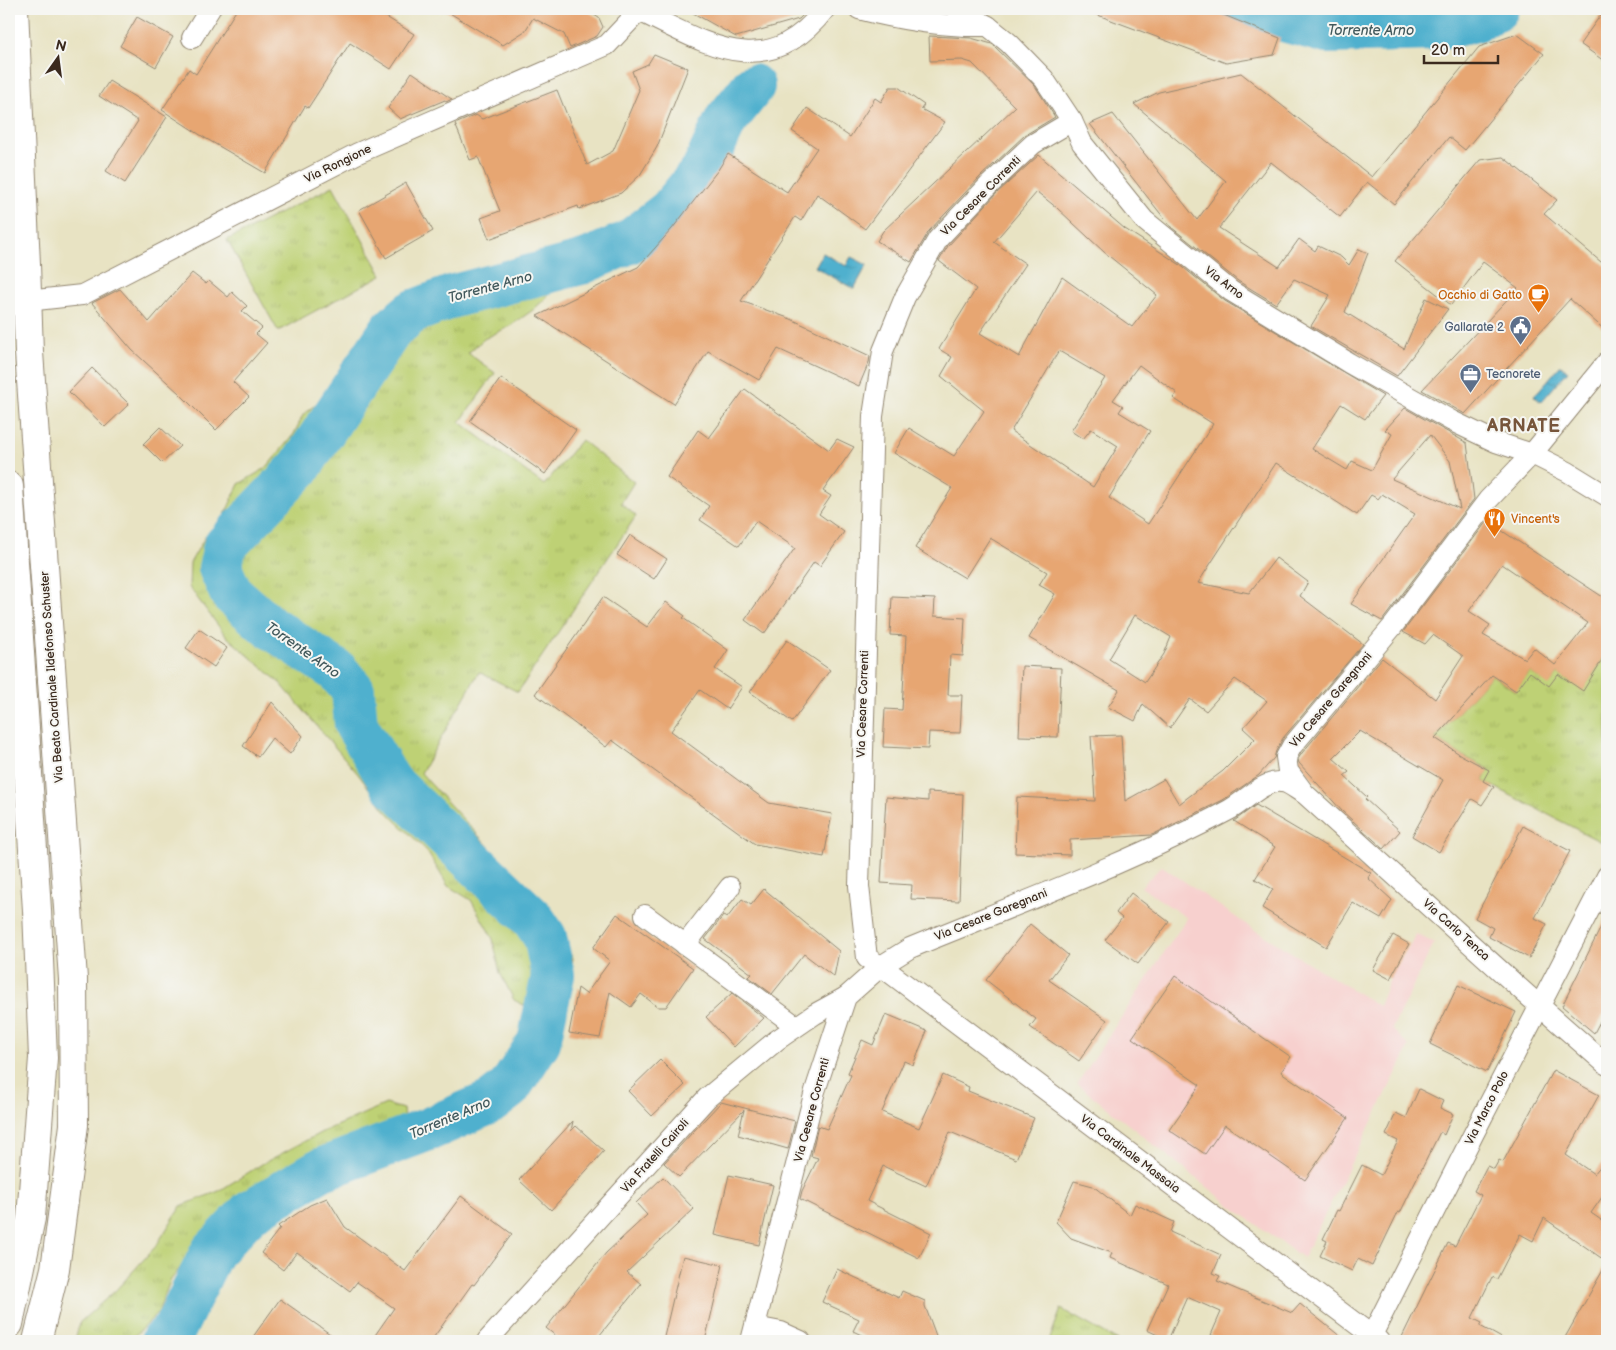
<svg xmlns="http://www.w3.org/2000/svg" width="1616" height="1350" font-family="'Balsamiq Sans',sans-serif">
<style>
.built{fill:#f7d0ce}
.grass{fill:url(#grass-tufts);stroke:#7c7e49}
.water{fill:url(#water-ripples);stroke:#456d76}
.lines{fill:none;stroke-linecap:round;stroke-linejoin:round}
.river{stroke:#4fb0ce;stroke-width:44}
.building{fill:#e7a672;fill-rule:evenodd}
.street-casing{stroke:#928670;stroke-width:22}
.secondary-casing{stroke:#928670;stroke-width:30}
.street{stroke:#fff;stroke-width:20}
.secondary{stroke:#fff;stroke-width:28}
.labels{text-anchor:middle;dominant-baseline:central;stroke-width:4;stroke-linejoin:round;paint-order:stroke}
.street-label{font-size:12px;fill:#3b2a1e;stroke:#f6f6f2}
.food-label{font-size:12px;fill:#c56008;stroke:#f6f6f2;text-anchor:end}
.service-label{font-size:12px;fill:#4e5e75;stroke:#f6f6f2;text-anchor:end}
.water-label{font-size:14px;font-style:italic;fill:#42595c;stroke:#f6f6f2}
.district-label{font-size:18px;font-weight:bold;letter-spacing:1px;fill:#77553b;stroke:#f6f6f2}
</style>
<defs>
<pattern id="grass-tufts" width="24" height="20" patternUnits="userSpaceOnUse" patternTransform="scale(1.25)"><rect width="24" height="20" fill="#bed174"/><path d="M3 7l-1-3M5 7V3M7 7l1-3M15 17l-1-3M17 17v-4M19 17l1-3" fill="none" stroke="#a4b464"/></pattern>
<pattern id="water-ripples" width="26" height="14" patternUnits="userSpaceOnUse" patternTransform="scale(1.25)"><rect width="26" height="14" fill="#4fb0ce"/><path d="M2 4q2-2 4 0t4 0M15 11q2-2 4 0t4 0" fill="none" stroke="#438fa7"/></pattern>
</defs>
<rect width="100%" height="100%" fill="#f6f6f2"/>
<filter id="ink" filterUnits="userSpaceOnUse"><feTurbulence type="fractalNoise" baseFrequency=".02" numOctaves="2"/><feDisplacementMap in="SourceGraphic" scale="10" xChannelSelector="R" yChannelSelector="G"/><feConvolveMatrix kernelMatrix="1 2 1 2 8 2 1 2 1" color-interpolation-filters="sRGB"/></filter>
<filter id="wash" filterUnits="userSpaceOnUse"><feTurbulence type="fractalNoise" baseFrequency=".0096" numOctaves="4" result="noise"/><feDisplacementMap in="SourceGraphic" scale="20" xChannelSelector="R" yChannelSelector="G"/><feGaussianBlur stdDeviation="1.12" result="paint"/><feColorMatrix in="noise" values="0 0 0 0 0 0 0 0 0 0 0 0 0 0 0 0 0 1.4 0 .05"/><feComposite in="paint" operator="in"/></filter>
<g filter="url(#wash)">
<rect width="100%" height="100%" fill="#e8e3c3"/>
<polygon class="built" points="1162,866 1250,927 1379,1006 1390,979 1416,934 1434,943 1392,1029 1409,1046 1404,1058 1303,1258 1239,1212 1077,1084 1187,918 1141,887"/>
<g class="grass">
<polygon points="333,186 382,275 278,331 227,240"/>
<path d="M550,255L547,297L533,310L510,326L484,339L468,353L495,373L460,422L544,485L581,440L634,482L621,503L636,516L518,692L479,672L421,773C447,803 475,831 501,860C528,891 551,924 573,958L566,1002L531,1009L514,1000L500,973L493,939L471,900L448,886L426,850L386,811L358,774L280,683L226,636L189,587L190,563L205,537L220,525L239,484L266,468L294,434L303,415L331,391L366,340L394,304L414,296L488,278L518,257Z"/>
<polygon points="1607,652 1607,845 1483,781 1489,769 1461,755 1435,738 1492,675 1515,691 1530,672 1549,685 1558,674 1583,690"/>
<polygon points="386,1104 403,1109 404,1122 380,1137 330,1148 303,1168 260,1191 218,1221 200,1242 170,1281 158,1313 129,1341 75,1341 80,1322 116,1290 156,1246 181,1206 219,1191 262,1164 322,1132"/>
<polygon points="1061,1309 1118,1341 1049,1341"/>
</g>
<g class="water">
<polygon points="823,253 846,266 851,257 867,265 854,289 815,267"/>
<polygon points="1561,365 1568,371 1541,402 1534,396"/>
</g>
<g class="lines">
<g class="river">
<polyline points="1243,9 1327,32 1437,29 1476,20 1497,9"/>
<polyline points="162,1341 174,1330 212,1252 251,1211 320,1170 429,1129 491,1102 509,1088 539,1042 553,975 545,937 533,919 391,783 356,725 353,690 337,671 266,624 231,593 220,568 225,546 300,467 391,330 412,312 454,296 581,263 629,242 670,210 702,171 726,120 753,86"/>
</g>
</g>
<g id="blocks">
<g class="building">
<polygon points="237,9 373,9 414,34 391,69 350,43 308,108 305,106 265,173 205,138 162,110 189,69 196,74"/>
<polygon points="443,9 584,9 599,18 603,27 597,36 570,48 564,34 533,18 525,31 503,45"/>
<polygon points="686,9 809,9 799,19 736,37"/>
<polygon points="1087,9 1209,9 1280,38 1274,55 1226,63 1087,11"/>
<polygon points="1605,9 1607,9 1607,63 1580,44"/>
<polygon points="137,17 173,37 156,67 120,46"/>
<polygon points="1517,34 1544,54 1465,150 1449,137 1394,204 1367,182 1340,217 1271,162 1219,228 1279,267 1299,239 1315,251 1318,246 1341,257 1349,265 1359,249 1368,253 1345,312 1404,349 1426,298 1448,309 1397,376 1311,326 1330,295 1294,279 1276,304 1238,281 1171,227 1090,124 1113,114 1197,220 1226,181 1134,104 1159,92 1241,73 1372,177 1479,47"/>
<polygon points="929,36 971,38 992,44 1035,86 1055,117 1025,135 980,177 929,231 911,262 877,241 883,231 1015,107 972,63 962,60 930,61"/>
<polygon points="654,54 688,68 657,147 640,175 621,193 579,209 578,206 489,239 481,218 500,211 478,157 470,160 455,124 476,115 482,119 557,90 587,165 613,151 639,90 632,71 648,64"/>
<polygon points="412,72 450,98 452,99 446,102 445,100 400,119 388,108"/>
<polygon points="109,81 167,117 125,183 106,171 138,121 99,96"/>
<polygon points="890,87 898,87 924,105 921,109 945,122 865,229 817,194 801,221 795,217 741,301 791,319 870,356 869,362 859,386 778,349 759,380 708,351 674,404 537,316 638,267 672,229 718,170 728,154 787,192 817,148 792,131 807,108 850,137 875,98 881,102"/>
<path d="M1039,155L1125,229L1179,264L1225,301L1383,396L1365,419L1341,404L1312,449L1347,470L1352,461L1372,470L1392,434L1385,430L1405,408L1467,443L1474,499L1382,621L1351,604L1415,514L1382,494L1378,499L1371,495L1357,515L1276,463L1198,583L1249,593L1276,558L1308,582L1300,596L1363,644L1283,738L1276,751L1274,758L1259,775L1223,800L1152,835L1070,840V855L1015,853L1017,797L1095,801L1091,736L1121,735L1125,801L1164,779L1179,804L1223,771L1255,739L1243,728L1267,701L1235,679L1206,711L1190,699L1170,728L1143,704L1135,721L1108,707L1119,690L1029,638L1055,594L1039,585L1047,572L990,538L965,578L915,548L952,488L894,453L909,428L954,456L984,411L941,376L952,357L939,349L976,289L939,261L948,246L997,193ZM1037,192L1057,208L1104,252L1157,295L1132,327L1062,277L1019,357L980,333L1026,264L994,242ZM1059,351L1105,378L1071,431L1083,439L1091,429L1118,446L1093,487L1011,431ZM1139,365L1177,393L1173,398L1213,424L1148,524L1109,498L1150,431L1119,412L1123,406L1113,400ZM1430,435L1450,461L1460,509L1392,479ZM1135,615L1171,637L1164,654L1145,682L1109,659Z"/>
<polygon points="1503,157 1557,200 1544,214 1607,267 1607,332 1570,299 1465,414 1422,390 1518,288 1483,262 1451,305 1395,261 1480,160"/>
<polygon points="406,183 433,231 386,258 359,210"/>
<polygon points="192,273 206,284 209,281 228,297 232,292 247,306 242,311 262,328 256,334 267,343 233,382 249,397 216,430 179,393 132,350 92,303 120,289 149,322"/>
<polygon points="92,368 129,404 105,427 69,392"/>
<polygon points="501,378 576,430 545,474 470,421"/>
<polygon points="745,389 829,450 837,439 854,447 823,491 831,496 819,514 844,532 820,566 814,562 764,634 745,620 795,548 756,521 739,546 700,520 709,506 667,477 698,430 709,438"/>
<polygon points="160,427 180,446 162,463 143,444"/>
<path d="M1487,521L1606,599L1607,598V652L1583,691L1558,674L1549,686L1530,672L1516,691L1492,675L1435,738L1461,755L1489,770L1483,781L1494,787L1482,805L1472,799L1439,852L1412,836L1443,780L1360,731L1333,758L1349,772L1344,776L1367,797L1365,799L1400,831L1384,849L1342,811L1299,763L1298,759L1302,753L1382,658L1435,699L1463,656L1433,635L1425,644L1403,632ZM1502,564L1588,623L1555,665L1534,648L1525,659L1483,635L1490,625L1469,611Z"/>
<polygon points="630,535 667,559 654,579 617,555"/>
<polygon points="603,597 647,627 666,602 685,616 683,618 728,650 715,669 742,687 727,709 700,690 671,731 769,803 832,814 824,857 755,844 612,740 606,747 535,694"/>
<polygon points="892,597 935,599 934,616 965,618 963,656 950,655 948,695 962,695 960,733 929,732 928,749 883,747 885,709 902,710 906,636 890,635"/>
<polygon points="199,629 227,648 214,667 186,648"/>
<polygon points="787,640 830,670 792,722 750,692"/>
<polygon points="1022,666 1061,668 1058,737 1019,736"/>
<polygon points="272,702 303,736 290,754 272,738 258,757 243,746"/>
<polygon points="928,792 963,794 959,901 911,899 912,885 881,883 886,797 928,801"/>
<polygon points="1256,805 1371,873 1368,878 1392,900 1381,919 1353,903 1326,947 1262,908 1273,889 1255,879 1275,847 1234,821"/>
<polygon points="1523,826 1570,851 1535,918 1547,924 1529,958 1489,937 1493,928 1475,918"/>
<polygon points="764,889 839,951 834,977 804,954 772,994 749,977 752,974 705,939 723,916 727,918 742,899 751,905"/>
<polygon points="1131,893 1169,922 1138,964 1105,940 1122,918 1116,913"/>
<polygon points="617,914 693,968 666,1007 658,1007 641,994 631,1007 610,992 600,1038 569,1033 578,988 586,994 610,961 593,948"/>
<polygon points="1607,915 1607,1008 1594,1033 1562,1006"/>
<polygon points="1030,924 1068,955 1049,980 1107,1020 1079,1061 1030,1027 1036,1019 986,980"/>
<polygon points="1393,935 1409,944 1390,979 1373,970"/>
<polygon points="1175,976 1291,1057 1281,1072 1348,1118 1305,1180 1225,1125 1205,1154 1169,1130 1200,1085 1132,1038"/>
<polygon points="1458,985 1516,1012 1487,1072 1430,1044"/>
<polygon points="732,993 764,1018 734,1047 706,1017"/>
<polygon points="886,1014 927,1031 913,1065 904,1061 882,1112 919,1128 943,1075 969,1087 968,1091 1034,1118 1016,1159 950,1132 926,1186 883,1166 867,1201 931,1233 919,1258 800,1199 802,1191 818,1158 811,1156 818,1126 827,1129 851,1075 848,1073 862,1040 873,1045"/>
<polygon points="660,1060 685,1085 652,1116 628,1091"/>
<polygon points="1553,1070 1599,1095 1566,1155 1594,1174 1607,1158 1607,1190 1591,1213 1607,1224 1607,1262 1544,1218 1533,1241 1520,1234 1497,1279 1492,1277 1472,1318 1482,1323 1480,1326 1507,1341 1400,1341 1448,1243 1455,1246 1481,1195 1474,1191 1487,1166 1494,1169 1499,1160 1503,1162"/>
<polygon points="1419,1089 1443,1101 1440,1108 1453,1114 1444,1135 1440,1132 1400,1213 1398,1212 1372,1266 1358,1259 1352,1271 1320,1256 1327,1241 1323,1239 1337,1210 1339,1211 1362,1165 1381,1175 1398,1141 1386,1135 1396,1113 1406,1118"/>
<polygon points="721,1102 795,1121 788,1149 738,1135 744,1110 679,1177 664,1163"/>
<polygon points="573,1121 571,1131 576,1126 604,1151 551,1210 519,1180"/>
<polygon points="729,1175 773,1185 759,1245 715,1235"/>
<polygon points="663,1177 694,1209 627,1272 641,1284 595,1341 562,1341 546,1328 606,1253 647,1215 636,1203"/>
<polygon points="1074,1181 1093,1186 1130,1215 1135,1204 1174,1222 1170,1232 1221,1255 1213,1273 1220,1276 1217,1281 1292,1313 1300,1304 1346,1341 1227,1341 1211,1335 1221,1312 1187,1297 1168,1340 1147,1330 1168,1284 1110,1258 1112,1253 1071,1238 1056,1222"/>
<polygon points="461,1196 512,1234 474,1285 472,1284 431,1341 371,1341 394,1308 357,1282 350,1291 297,1252 283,1270 261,1253 280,1228 278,1226 310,1205 327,1198 345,1227 405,1271"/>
<polygon points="683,1256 723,1265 705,1341 663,1341"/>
<polygon points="1607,1263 1607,1329 1601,1341 1563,1341"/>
<polygon points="837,1269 899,1298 902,1291 925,1301 925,1306 938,1341 874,1341 853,1331 859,1319 822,1302"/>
<polygon points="280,1299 340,1341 250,1341"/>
</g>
</g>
</g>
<g filter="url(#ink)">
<use href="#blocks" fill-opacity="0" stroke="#928670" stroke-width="1"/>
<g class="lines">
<defs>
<g id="street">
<path d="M635,9C705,42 765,86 825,9"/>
<path d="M859,9C901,20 943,27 988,26"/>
<polyline points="957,9 988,26 1009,43 1044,79 1072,121 1082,143 1144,220 1231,291 1349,363 1452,421 1496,442 1532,454 1568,472 1607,496"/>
<polyline points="192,38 210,9"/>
<polyline points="1072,121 1033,144 989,185 938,239 905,297 883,351 873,416 859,886 867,958 881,966 1379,1341"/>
<polyline points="27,301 82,295 358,153 607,45 639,11"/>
<polyline points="1607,362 1532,454 1488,500 1393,626 1292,746 1286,757 1288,771 1305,794 1526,994 1607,1065"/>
<polyline points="645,915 796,1026"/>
<polyline points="685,945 730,887"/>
<polyline points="755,1327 781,1332 801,1341"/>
<polyline points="487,1341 707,1098 777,1040 815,1014 846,997"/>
<path d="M751,1341L815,1091L846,997L881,966L910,948C1017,904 1127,864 1229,810C1244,802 1264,780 1281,782C1288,782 1296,789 1301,792"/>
<polyline points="1369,1341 1474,1133 1607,876"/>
</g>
<g id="secondary">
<polyline points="14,9 26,264 29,352 73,979 74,1125 55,1269 37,1341"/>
<polyline points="9,486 37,910 43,1058 31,1218 9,1324"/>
</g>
</defs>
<use href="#street" class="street-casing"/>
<use href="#secondary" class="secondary-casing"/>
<use href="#street" class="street"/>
<use href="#secondary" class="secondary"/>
</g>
</g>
<defs>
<symbol id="cafe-pin" viewBox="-11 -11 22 30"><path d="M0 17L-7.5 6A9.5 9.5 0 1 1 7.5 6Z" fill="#e8710a" stroke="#f6f6f2"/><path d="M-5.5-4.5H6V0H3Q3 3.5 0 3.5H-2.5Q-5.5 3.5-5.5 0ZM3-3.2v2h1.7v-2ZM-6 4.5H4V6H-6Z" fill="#fff"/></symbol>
<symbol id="civic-pin" viewBox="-11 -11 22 30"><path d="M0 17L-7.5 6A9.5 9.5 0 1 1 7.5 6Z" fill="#5c6f8a" stroke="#f6f6f2"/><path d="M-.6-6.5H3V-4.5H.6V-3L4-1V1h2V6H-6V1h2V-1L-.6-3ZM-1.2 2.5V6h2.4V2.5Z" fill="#fff"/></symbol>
<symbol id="office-pin" viewBox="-11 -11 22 30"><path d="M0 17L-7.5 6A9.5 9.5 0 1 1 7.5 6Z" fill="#5c6f8a" stroke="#f6f6f2"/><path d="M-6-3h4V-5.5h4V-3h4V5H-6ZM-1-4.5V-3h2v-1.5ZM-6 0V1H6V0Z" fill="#fff"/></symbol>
<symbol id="restaurant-pin" viewBox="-11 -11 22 30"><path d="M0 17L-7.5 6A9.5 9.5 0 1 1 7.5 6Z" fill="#e8710a" stroke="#f6f6f2"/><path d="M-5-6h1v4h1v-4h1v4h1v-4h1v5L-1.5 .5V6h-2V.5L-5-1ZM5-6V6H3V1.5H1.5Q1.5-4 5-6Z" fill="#fff"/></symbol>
</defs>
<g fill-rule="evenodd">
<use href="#cafe-pin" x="1526" y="282" width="25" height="34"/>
<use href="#civic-pin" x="1508" y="314" width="25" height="34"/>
<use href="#office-pin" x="1458" y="362" width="25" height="34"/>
<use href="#restaurant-pin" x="1482" y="506" width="25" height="34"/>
</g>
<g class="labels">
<g class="street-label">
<text transform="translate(338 164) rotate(-26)">Via Rongione</text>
<text transform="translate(981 196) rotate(-45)">Via Cesare Correnti</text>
<text transform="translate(1224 283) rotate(37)">Via Arno</text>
<text transform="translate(52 677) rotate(-94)">Via Beato Cardinale Ildefonso Schuster</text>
<text transform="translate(1331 700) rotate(-50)">Via Cesare Garegnani</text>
<text transform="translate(863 704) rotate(-88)">Via Cesare Correnti</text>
<text transform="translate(991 915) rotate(-22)">Via Cesare Garegnani</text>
<text transform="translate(1456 930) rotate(42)">Via Carlo Tenca</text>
<text transform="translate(1487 1108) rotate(-63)">Via Marco Polo</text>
<text transform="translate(812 1110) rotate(-75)">Via Cesare Correnti</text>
<text transform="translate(1130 1154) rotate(37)">Via Cardinale Massaia</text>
<text transform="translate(655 1156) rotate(-48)">Via Fratelli Cairoli</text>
</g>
<g class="food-label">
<text x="1522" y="295">Occhio di Gatto</text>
<text x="1511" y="519" text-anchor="start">Vincent's</text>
</g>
<g class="service-label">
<text x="1504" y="327">Gallarate 2</text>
<text x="1486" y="374" text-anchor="start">Tecnorete</text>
</g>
<g class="water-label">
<text x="1371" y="30">Torrente Arno</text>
<text transform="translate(490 287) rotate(-15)">Torrente Arno</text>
<text transform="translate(303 650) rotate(35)">Torrente Arno</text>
<text transform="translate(450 1118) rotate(-23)">Torrente Arno</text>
</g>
<g class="district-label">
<text x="1524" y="426">ARNATE</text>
</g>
</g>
<rect width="1616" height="1350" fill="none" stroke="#f6f6f2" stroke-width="30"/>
<g transform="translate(58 58) rotate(14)" stroke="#f6f6f2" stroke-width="4" paint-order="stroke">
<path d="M0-4L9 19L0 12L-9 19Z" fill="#3b2a1e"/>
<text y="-8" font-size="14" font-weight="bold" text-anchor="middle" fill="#3b2a1e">N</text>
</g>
<path d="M1424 55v8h74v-8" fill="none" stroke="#3b2a1e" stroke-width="2.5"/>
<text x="1431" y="55" font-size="15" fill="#3b2a1e" stroke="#f6f6f2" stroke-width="4" paint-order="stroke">20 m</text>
</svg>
